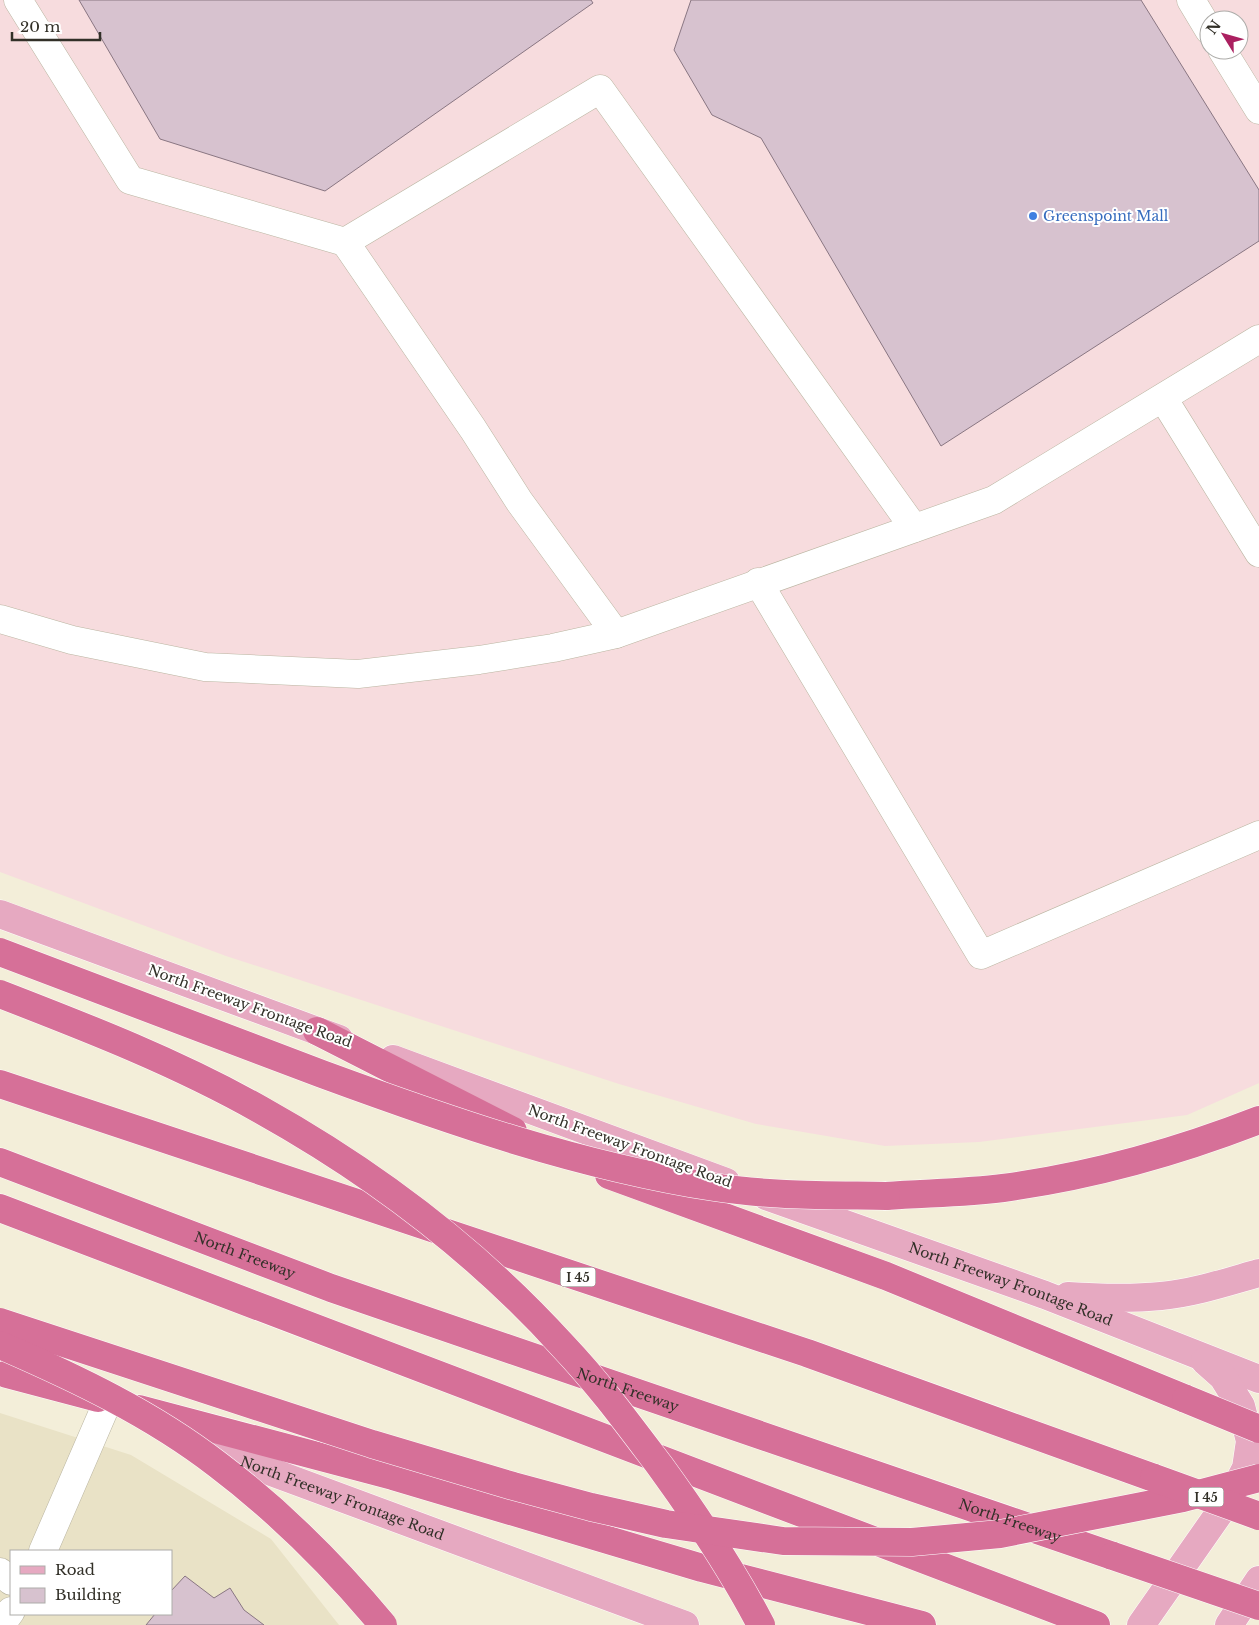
<svg xmlns="http://www.w3.org/2000/svg" width="1259" height="1625" font-family="'Libre Baskerville',serif">
<style>
.commercial{fill:#f7dcde;fill-rule:evenodd}
.built{fill:#e9e2c6;fill-rule:evenodd}
.building{fill:#d7c2cf;stroke:#897682}
.lines{fill:none;stroke-linecap:round;stroke-linejoin:round}
.minor-casing{stroke:#bab5a1;stroke-width:29}
.major-casing{stroke:#fff;stroke-width:29}
.highway-casing{stroke:#fff;stroke-width:29}
.minor{stroke:#fff;stroke-width:28}
.major{stroke:#e6a9c1;stroke-width:28}
.highway{stroke:#d67098;stroke-width:28}
.highway-bridge-casing{stroke:#fff;stroke-width:29;stroke-linecap:butt}
.highway-bridge{stroke:#d67098;stroke-width:28}
.shop-dot{fill:#3f7fe0;stroke:#fff;stroke-width:2}
.labels{text-anchor:middle;dominant-baseline:central;stroke-width:4;stroke-linejoin:round;paint-order:stroke}
.shield{fill:#fff;stroke:#706e68;stroke-width:1}
.shield-label{font-size:12px;font-weight:bold;fill:#323028}
.shop-label{font-size:14px;fill:#366cbe;stroke:#fff;text-anchor:start}
.street-label{font-size:14px;fill:#323028;stroke:#fff}
</style>
<rect width="100%" height="100%" fill="#f3eed9"/>
<path class="commercial" d="M0,0H1259V1083L1187,1115L979,1142L885,1146L756,1124L619,1084L226,956L0,872ZM1209,20H1239V50H1209Z"/>
<path class="built" d="M0,1413L131,1455L271,1539L339,1625H0ZM11,1551H171V1614H11Z"/>
<g class="building">
<polygon points="79,0 591,0 593,3 325,191 160,139"/>
<polygon points="691,0 1141,0 1259,190 1259,241 941,446 761,138 712,115 674,50"/>
<polygon points="185,1576 214,1598 230,1588 244,1610 264,1625 146,1625 155,1614 171,1614 171,1591"/>
</g>
<g class="lines">
<defs>
<g id="minor">
<polyline points="18,0 130,180 345,242 600,89 914,528"/>
<polyline points="1191,0 1209,30"/>
<polyline points="1222,50 1259,110"/>
<polyline points="345,242 473,429 519,501 616,634"/>
<polyline points="1163,398 1259,553"/>
<polyline points="758,582 981,955 1259,835"/>
<polyline points="0,619 72,640 205,667 358,674 479,660 553,648 616,634 994,500 1259,339"/>
<polyline points="43,1551 104,1410"/>
<polyline points="0,1572 11,1581"/>
<polyline points="1,1625 11,1611"/>
</g>
<g id="major">
<polyline points="0,914 339,1039"/>
<polyline points="393,1059 726,1182"/>
<path id="s1" d="M766,1196L1045,1295L1259,1379"/>
<path d="M1068,1296C1099,1298 1130,1299 1161,1296C1194,1293 1227,1282 1259,1273"/>
<path id="s2" d="M196,1444L685,1625"/>
<polyline points="1141,1625 1232,1495 1246,1468 1250,1441 1241,1406 1223,1377 1205,1361"/>
<polyline points="1229,1625 1259,1580"/>
</g>
<g id="highway">
<polyline points="317,1031 513,1131"/>
<polyline points="0,1084 807,1353 1154,1478"/>
<path id="s3" d="M0,1162L331,1288L1113,1556"/>
<polyline points="609,1175 886,1276 1186,1399"/>
<path d="M886,1196C925,1193 965,1193 1003,1188C1091,1176 1177,1152 1259,1120"/>
<polyline points="0,1208 1096,1625"/>
<polyline points="7,1374 98,1398"/>
<polyline points="139,1409 393,1476 702,1568 922,1625"/>
</g>
</defs>
<use href="#minor" class="minor-casing"/>
<use href="#major" class="major-casing"/>
<use href="#highway" class="highway-casing"/>
<use href="#minor" class="minor"/>
<use href="#major" class="major"/>
<use href="#highway" class="highway"/>
<defs>
<g id="highway-bridge">
<path d="M0,952C107,993 214,1034 322,1074C450,1121 579,1166 714,1187C771,1196 829,1195 886,1196"/>
<path d="M0,994C88,1028 178,1063 261,1110C372,1172 478,1252 564,1347C599,1384 629,1425 660,1466C697,1517 732,1569 761,1625"/>
<polyline points="0,1322 372,1444 513,1486 591,1507 666,1524 783,1541 912,1542 1000,1534 1183,1498 1259,1478"/>
<path d="M0,1345C76,1378 152,1414 218,1465C280,1512 334,1566 383,1625"/>
<polyline points="1186,1399 1259,1429"/>
<polyline points="1154,1478 1259,1516"/>
<polyline points="1113,1556 1259,1606"/>
</g>
</defs>
<use href="#highway-bridge" class="highway-bridge-casing"/>
<use href="#highway-bridge" class="highway-bridge"/>
</g>
<circle class="shop-dot" cx="1033" cy="216" r="5"/>
<g class="labels">
<g class="shield">
<rect x="560.5" y="1267.5" width="35" height="19" rx="4"/>
<rect x="1188.5" y="1487.5" width="35" height="19" rx="4"/>
</g>
<g class="shield-label">
<text x="578" y="1277">I 45</text>
<text x="1206" y="1497">I 45</text>
</g>
<g class="shop-label">
<text x="1043" y="216">Greenspoint Mall</text>
</g>
<g class="street-label">
<text transform="translate(250 1006) rotate(20)">North Freeway Frontage Road</text>
<text transform="translate(630 1146) rotate(20)">North Freeway Frontage Road</text>
<text stroke="none"><textPath href="#s3" startOffset="262">North Freeway</textPath></text>
<text stroke="none"><textPath href="#s1" startOffset="260">North Freeway Frontage Road</textPath></text>
<text stroke="none"><textPath href="#s3" startOffset="668">North Freeway</textPath></text>
<text stroke="none"><textPath href="#s2" startOffset="156">North Freeway Frontage Road</textPath></text>
<text stroke="none"><textPath href="#s3" startOffset="1072">North Freeway</textPath></text>
</g>
</g>
<rect x="10" y="1550" width="162" height="65" fill="#ffffff" stroke="#adaca9"/>
<rect x="20" y="1566" width="25" height="8" fill="#e6a9c1" stroke="#adaca9"/>
<text x="55" y="1575" font-size="15" fill="#323028">Road</text>
<rect x="20" y="1588" width="25" height="15" fill="#d7c2cf" stroke="#adaca9"/>
<text x="55" y="1600" font-size="15" fill="#323028">Building</text>
<g transform="translate(1224 35) rotate(307)"><circle r="24" fill="#ffffff" stroke="#adaca9"/>
<path d="M0-4L9 19L0 12L-9 19Z" fill="#ab2060"/>
<text y="-8" font-size="14" font-weight="bold" text-anchor="middle" fill="#323028">N</text>
</g>
<path d="M12 32v8h88v-8" fill="none" stroke="#323028" stroke-width="2.5"/>
<text x="20" y="32" font-size="15" fill="#323028" stroke="#ffffff" stroke-width="4" paint-order="stroke">20 m</text>
</svg>
